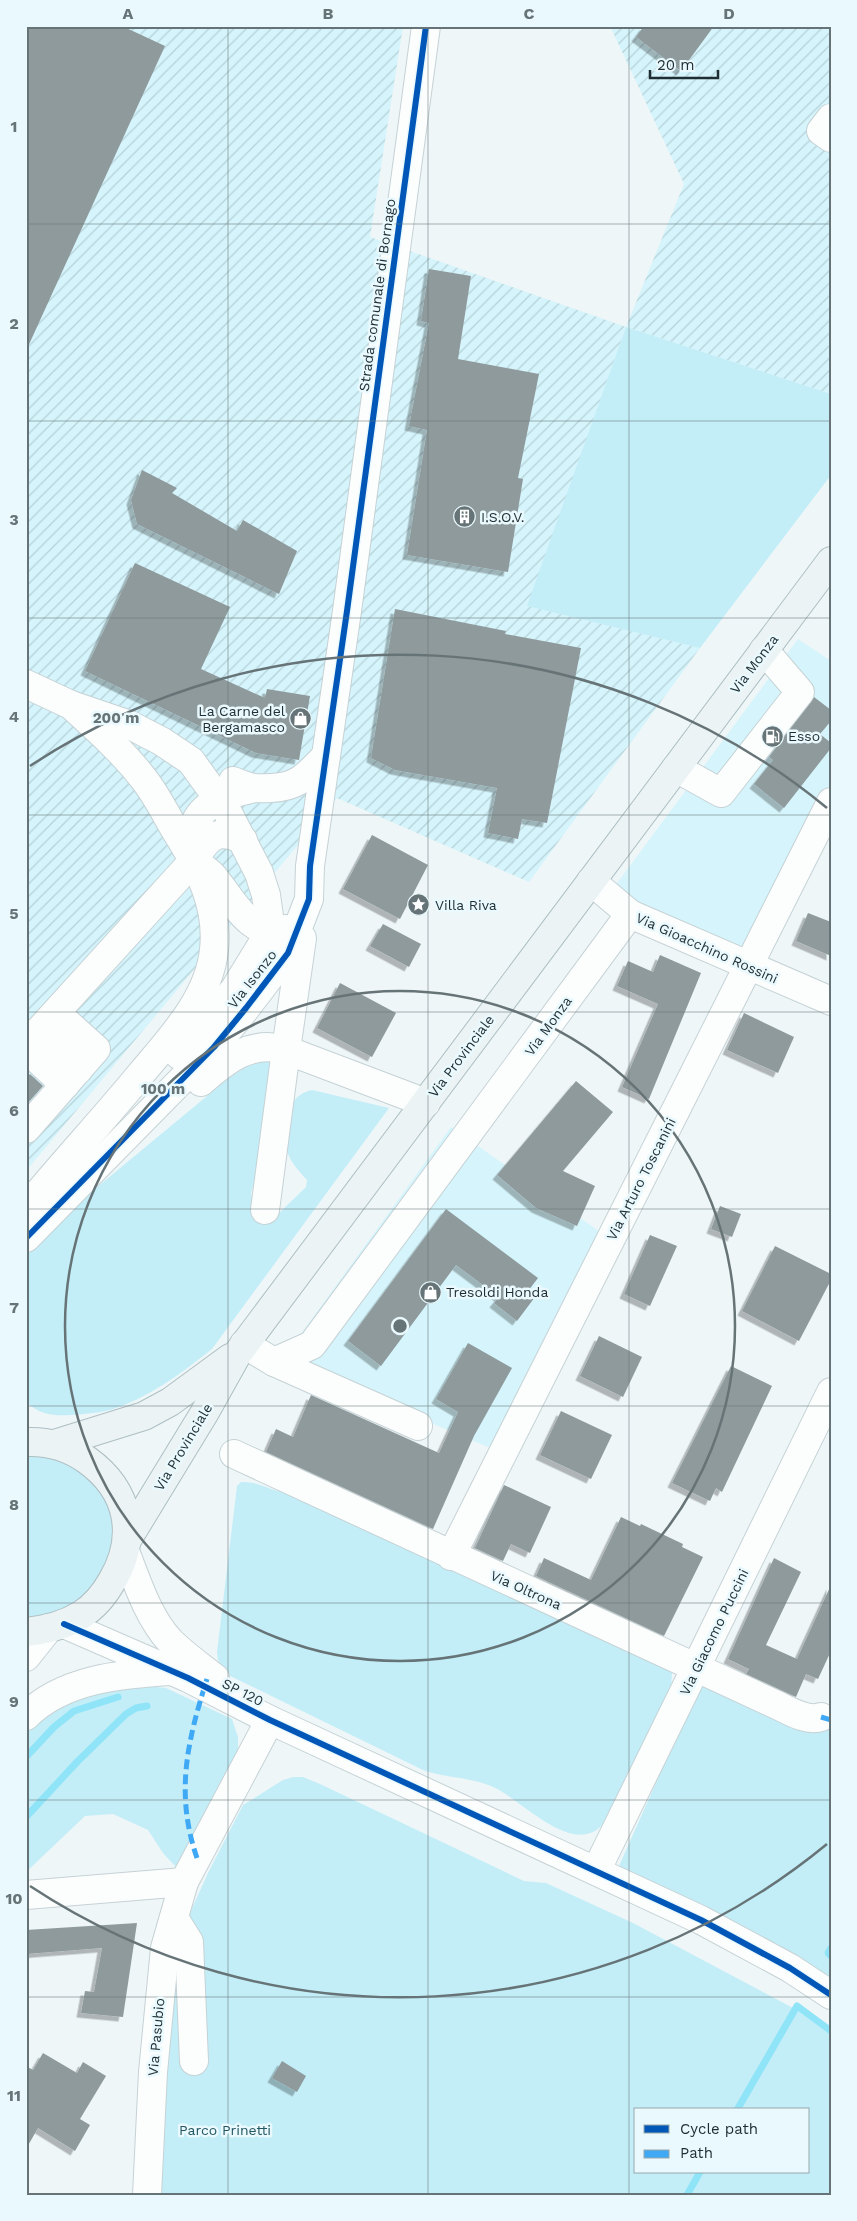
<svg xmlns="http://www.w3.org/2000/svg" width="857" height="2221" font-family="'Work Sans',sans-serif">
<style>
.built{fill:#d5f4fb}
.industrial{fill:url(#industrial-furrows)}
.green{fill:#c3eef8;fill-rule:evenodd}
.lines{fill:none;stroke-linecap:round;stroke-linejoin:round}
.stream{stroke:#8fe4f7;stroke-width:7}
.building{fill:#8f9a9c;filter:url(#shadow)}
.minor-casing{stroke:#c6d2d5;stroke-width:30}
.major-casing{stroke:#aebfc3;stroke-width:30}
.minor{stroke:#fcfefe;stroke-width:28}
.major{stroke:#ebf3f5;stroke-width:28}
.quiet{stroke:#3fa9f5;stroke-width:5;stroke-dasharray:10 5;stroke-linecap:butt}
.cycleway-casing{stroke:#e9f9fd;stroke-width:9}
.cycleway{stroke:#0057b8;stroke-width:6}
.grid{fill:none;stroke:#677477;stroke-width:1;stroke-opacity:0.55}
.ring{fill:none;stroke:#677477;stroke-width:2.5}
.labels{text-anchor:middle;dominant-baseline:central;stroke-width:5;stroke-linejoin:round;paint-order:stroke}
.street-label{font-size:14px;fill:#1f2e32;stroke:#e9f9fd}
.poi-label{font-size:14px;fill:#1f2e32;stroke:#e9f9fd;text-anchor:start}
.park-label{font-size:14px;fill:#245762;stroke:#e9f9fd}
.centre{fill:#677477;stroke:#e9f9fd;stroke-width:2.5}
.ring-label{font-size:15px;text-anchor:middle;font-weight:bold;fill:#677477;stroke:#e9f9fd;stroke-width:5;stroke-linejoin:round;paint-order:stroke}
.neatline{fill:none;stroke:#677477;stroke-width:2}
.grid-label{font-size:16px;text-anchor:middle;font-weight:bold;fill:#677477}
</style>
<defs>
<pattern id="industrial-furrows" width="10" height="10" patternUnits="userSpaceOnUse" patternTransform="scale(1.25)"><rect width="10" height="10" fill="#d5f4fb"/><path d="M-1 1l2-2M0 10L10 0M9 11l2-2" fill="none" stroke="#b6d2d8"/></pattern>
<filter id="shadow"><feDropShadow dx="-4.5" dy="4.5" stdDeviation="0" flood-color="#0004"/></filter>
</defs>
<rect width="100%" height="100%" fill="#eef6f8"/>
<g class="built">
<polygon points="798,639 831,661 831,783 745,952 635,904 615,886"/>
<polygon points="451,1127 603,1234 495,1450 282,1360"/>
</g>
<polygon class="industrial" points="26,26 403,26 370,237 626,327 684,184 610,26 831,26 831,394 626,327 528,606 700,648 529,882 337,798 26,1171"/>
<g class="green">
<polygon points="626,327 831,394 831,475 700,648 527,606"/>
<path d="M256,1061H273L258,1169L251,1193L254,1212L272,1220L306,1187L307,1180C300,1172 290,1162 287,1151C286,1147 287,1141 287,1136C286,1116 289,1095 312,1090L389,1108L212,1349C182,1373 147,1399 110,1410C98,1413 84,1414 72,1415C54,1416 40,1415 26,1402V1254L61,1217L230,1077Z"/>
<path d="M26,1455C93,1457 136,1515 99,1576C90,1592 77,1603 60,1611C50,1615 37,1616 26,1617Z"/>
<path d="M241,1482C263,1481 275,1497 302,1492L667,1666L672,1673L671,1687L603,1824C573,1859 521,1798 491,1786C469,1777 445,1778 423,1770L224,1673L218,1660L217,1652L237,1486Z"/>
<polygon points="703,1677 831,1718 831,1982 761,1938 619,1866"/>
<polygon points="148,1686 166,1688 232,1719 238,1737 238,1751 177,1868 163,1853 148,1830 113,1814 85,1816 26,1872 26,1730 46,1714 94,1692"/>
<path d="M293,1777H303L320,1784L524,1881L546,1883L633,1923L795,2009L831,2035V2195H158L175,1946L208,1873L243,1805L283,1780ZM636,2110H808V2172H636Z"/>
</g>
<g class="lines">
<g class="stream">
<polyline points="26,1757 54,1727 74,1711 118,1697"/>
<polyline points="26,1817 77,1762 126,1714 136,1708 147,1706"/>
<polyline points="831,1948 828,1953 831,1956"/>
<polyline points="737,2110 797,2006 831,2031"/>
<polyline points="687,2195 700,2172"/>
</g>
</g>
<g class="building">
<polygon points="26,26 122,26 165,46 26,351"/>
<polygon points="644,26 714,26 681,71 636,37"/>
<polygon points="429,269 471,276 458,359 539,374 518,478 523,479 508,572 407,555 427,430 409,426 429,323 421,321"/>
<polygon points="142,470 177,488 172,493 237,531 243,520 297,551 279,594 137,524 131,500"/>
<polygon points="135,563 230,607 201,669 265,698 267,689 310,696 299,760 256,753 85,671"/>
<polygon points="395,609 506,631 505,634 581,648 547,823 522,819 518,839 488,833 497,788 395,770 371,758"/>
<polygon points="814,697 831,710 831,721 820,734 831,743 831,748 784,808 754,784 773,760 769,757"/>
<polygon points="372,835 428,865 400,919 343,889"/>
<polygon points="808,913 831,922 831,956 796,941"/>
<polygon points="383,924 421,944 409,967 370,946"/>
<polygon points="660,955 701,973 649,1099 622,1087 658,1004 617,986 628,961 653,972"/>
<polygon points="340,983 396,1013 372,1057 317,1028"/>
<polygon points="744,1013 794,1037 778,1073 727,1050"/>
<polygon points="30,1074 43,1086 26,1105 26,1078"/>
<polygon points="576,1081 613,1112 563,1171 595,1186 577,1226 536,1208 497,1175"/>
<polygon points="720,1206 741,1214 732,1237 711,1229"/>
<polygon points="446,1209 538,1278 528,1291 535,1297 517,1321 494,1303 499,1297 456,1265 381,1366 348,1341"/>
<polygon points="650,1235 677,1246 650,1306 624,1294"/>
<polygon points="775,1246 831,1274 831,1280 799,1341 742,1311"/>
<polygon points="599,1336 642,1357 623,1397 580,1376"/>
<polygon points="468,1343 512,1368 474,1436 433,1529 266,1452 276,1429 293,1437 311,1395 439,1453 458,1412 436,1399"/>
<polygon points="731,1366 772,1386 722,1492 716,1488 710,1501 672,1483"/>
<polygon points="561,1411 612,1435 591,1479 540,1455"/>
<polygon points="504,1485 551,1507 530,1553 511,1544 503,1561 475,1548"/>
<polygon points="621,1517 640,1526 641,1524 683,1544 682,1547 703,1557 664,1636 536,1576 544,1558 591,1580"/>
<polygon points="774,1558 801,1572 766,1645 797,1659 831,1585 831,1651 818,1679 806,1674 796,1697 746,1674 749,1669 728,1659"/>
<polygon points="137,1923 123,2017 81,2013 85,1991 94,1992 102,1948 26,1954 26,1930"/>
<polygon points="43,2053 77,2073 83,2062 106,2076 80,2119 90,2125 75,2151 38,2128 26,2149 26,2066 33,2070"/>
<polygon points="282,2061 306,2076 297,2092 272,2078"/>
</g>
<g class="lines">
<defs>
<g id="minor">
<polyline points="831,118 821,131 831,138"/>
<polyline points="26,684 71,705 130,725 161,741 191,761 227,811 259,873 266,895 273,945 273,952 261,973"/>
<polyline points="676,768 721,793 800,692 764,650"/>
<path d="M233,781C250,788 253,789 271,788C299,787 307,775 326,756"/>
<path d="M251,789C226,794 197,805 192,833C191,841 193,852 194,860C200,865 206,870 212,875C230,895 251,942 285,929"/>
<polyline points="591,881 630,914 831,1001"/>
<polyline points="45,1040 78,1070"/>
<path d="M26,1045L194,860C208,837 216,827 243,840"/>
<polyline points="32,1054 65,1085"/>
<polyline points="179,1055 234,990 261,946"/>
<path d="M201,1082C225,1061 251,1039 286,1050L302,938"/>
<polyline points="26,1129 96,1049 56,1013"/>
<path d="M26,1208C63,1163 103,1120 140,1075C170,1039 209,999 214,950C219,906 199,868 177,833C166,815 156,794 143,778C122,751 96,728 71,705"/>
<polyline points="265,1210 286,1050 426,1103"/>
<polyline points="26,1238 214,1047 246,1008 288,953 309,899 310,866 347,611 426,26"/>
<polyline points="244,1344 274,1362 418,1426"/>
<polyline points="274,1362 312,1345 630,914"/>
<path d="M234,1454L777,1705C790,1711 807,1722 821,1717"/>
<path d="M125,1551C137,1582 148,1617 170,1641C184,1655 200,1666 215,1678"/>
<polyline points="451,1556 831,802"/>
<polyline points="64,1624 188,1678 270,1720 701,1920 790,1968 831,1995"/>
<polyline points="26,1657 49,1628"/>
<path d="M26,1716C63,1679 121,1674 170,1671"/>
<polyline points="596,1871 831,1392"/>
<polyline points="26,1895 184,1882"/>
<polyline points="174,1918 189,1942 194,2061"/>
<polyline points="147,2195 153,2072 165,1948 184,1882 270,1720"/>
</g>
<g id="major">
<path d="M26,1442C49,1441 69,1447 87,1460C130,1491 138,1537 112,1581C104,1595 94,1607 81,1615C65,1625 45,1630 26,1632"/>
<polyline points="54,1444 144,1416 170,1402 230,1358"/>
<polyline points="127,1540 205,1412 238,1353 831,561"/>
</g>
</defs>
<use href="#minor" class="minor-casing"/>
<use href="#major" class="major-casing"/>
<use href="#minor" class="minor"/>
<use href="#major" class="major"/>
<g class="quiet">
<polyline points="821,1717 831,1720"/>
<path d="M197,1858C175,1794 187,1742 207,1679"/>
</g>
<defs>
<g id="cycleway">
<polyline points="26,1238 214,1047 246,1008 288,953 309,899 310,866 347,611 426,26"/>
<polyline points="64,1624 188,1678 270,1720 701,1920 790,1968 831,1995"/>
</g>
</defs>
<use href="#cycleway" class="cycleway-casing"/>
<use href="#cycleway" class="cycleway"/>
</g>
<path class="grid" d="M228,26V2195M428,26V2195M629,26V2195M26,224H831M26,421H831M26,618H831M26,815H831M26,1012H831M26,1209H831M26,1406H831M26,1603H831M26,1800H831M26,1997H831"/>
<g class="ring">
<circle cx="400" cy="1326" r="335"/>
<path d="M827 1844A671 671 0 0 1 30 1886M30 766A671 671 0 0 1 827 808"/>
</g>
<defs>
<symbol id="building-disc" viewBox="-11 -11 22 22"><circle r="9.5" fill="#677477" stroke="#e9f9fd"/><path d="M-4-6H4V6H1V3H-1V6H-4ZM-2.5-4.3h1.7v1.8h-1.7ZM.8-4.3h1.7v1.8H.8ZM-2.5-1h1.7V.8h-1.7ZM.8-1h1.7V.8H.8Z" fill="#fff"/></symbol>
<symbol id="shop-disc" viewBox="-11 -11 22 22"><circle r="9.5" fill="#677477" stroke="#e9f9fd"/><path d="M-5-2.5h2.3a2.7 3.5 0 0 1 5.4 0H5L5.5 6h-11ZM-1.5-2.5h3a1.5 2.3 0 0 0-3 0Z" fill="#fff"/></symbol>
<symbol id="fuel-disc" viewBox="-11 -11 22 22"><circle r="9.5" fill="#677477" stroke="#e9f9fd"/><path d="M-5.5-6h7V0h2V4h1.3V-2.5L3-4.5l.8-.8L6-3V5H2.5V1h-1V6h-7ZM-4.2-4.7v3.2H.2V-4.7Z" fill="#fff"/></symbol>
<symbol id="sight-disc" viewBox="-11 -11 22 22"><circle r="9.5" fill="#677477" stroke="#e9f9fd"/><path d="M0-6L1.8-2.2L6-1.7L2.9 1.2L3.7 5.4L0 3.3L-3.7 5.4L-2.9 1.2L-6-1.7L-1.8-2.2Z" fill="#fff"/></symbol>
</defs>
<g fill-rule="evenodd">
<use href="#building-disc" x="452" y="504" width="25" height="25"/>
<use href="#shop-disc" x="288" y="706" width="25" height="25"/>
<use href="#fuel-disc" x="760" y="724" width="25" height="25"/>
<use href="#sight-disc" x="406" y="892" width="25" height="25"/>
<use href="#shop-disc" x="418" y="1280" width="25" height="25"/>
</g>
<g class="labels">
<g class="street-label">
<text transform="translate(377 295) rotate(-82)">Strada comunale di Bornago</text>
<text transform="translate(754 664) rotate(-53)">Via Monza</text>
<text transform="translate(707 948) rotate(24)">Via Gioacchino Rossini</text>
<text transform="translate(252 979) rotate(-52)">Via Isonzo</text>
<text transform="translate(548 1026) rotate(-54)">Via Monza</text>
<text transform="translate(461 1056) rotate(-53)">Via Provinciale</text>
<text transform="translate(641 1179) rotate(-63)">Via Arturo Toscanini</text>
<text transform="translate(183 1447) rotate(-59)">Via Provinciale</text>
<text transform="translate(526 1590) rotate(24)">Via Oltrona</text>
<text transform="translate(714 1632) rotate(-64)">Via Giacomo Puccini</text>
<text transform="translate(243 1692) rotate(27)">SP 120</text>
<text transform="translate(156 2037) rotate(-85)">Via Pasubio</text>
</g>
<g class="poi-label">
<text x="481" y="517">I.S.O.V.</text>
<text x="285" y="711" text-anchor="end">La Carne del<tspan x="285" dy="16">Bergamasco</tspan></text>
<text x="788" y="736">Esso</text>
<text x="435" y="905">Villa Riva</text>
<text x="446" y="1292">Tresoldi Honda</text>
</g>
<g class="park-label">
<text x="225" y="2130">Parco Prinetti</text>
</g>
</g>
<circle cx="400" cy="1326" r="8" class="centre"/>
<g class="ring-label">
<text x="116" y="723">200 m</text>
<text x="163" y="1094">100 m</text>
</g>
<rect width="857" height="2221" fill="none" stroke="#e9f9fd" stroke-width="55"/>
<rect x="634" y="2108" width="175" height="65" fill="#e9f9fd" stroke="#98a8ac"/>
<rect x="644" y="2125" width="25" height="8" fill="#0057b8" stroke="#98a8ac"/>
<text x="680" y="2134" font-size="15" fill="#1f2e32">Cycle path</text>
<rect x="644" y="2150" width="25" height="8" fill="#3fa9f5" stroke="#98a8ac"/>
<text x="680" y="2158" font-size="15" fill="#1f2e32">Path</text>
<path d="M650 70v8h68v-8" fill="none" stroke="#1f2e32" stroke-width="2.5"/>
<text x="657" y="70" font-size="15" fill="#1f2e32" stroke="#e9f9fd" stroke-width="4" paint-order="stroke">20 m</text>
<rect x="28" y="28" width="802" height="2166" class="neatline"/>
<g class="grid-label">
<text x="128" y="19">A</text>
<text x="328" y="19">B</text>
<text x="529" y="19">C</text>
<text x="729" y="19">D</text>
<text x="14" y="132">1</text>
<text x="14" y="329">2</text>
<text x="14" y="525">3</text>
<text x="14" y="722">4</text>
<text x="14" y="919">5</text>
<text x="14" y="1116">6</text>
<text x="14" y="1313">7</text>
<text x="14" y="1510">8</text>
<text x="14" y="1707">9</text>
<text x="14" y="1904">10</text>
<text x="14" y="2101">11</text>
</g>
</svg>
